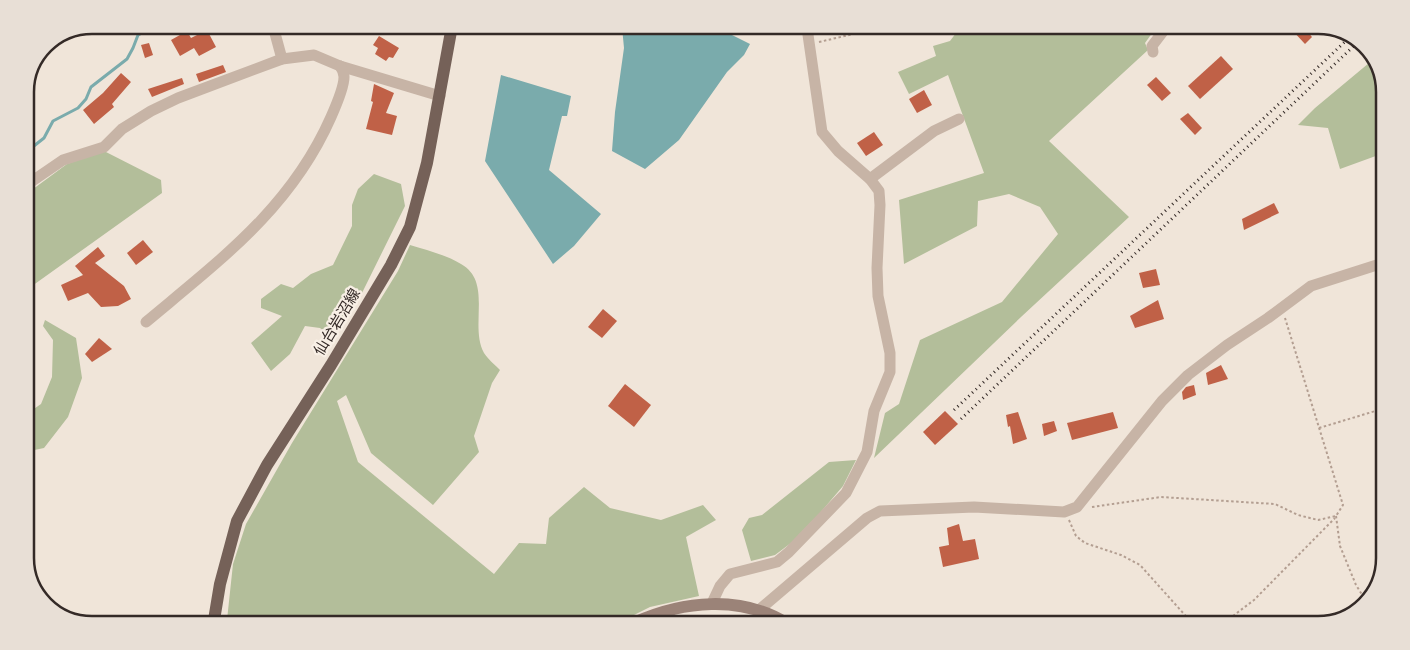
<svg xmlns="http://www.w3.org/2000/svg" width="1410" height="650" font-family="'Roboto Condensed','Noto Sans JP',sans-serif">
<style>
.green{fill:#b3be9a}
.water{fill:#7aabac}
.lines{fill:none;stroke-linecap:round;stroke-linejoin:round}
.stream{stroke:#7aabac;stroke-width:3}
.building{fill:#c06147}
.path{stroke:#b39e91;stroke-width:2;stroke-dasharray:2.5 2.5;stroke-linecap:butt}
.street{stroke:#c7b4a6;stroke-width:11}
.secondary{stroke:#9b8378;stroke-width:12}
.primary{stroke:#756158;stroke-width:12}
.rail{stroke:#342a27;stroke-width:3;stroke-dasharray:1 4;stroke-linecap:butt}
.labels{text-anchor:middle;dominant-baseline:central;stroke-width:4.5;stroke-linejoin:round;paint-order:stroke}
.street-label{font-size:15px;fill:#342a27;stroke:#f8efe5}
.rim{fill:none;stroke:#342a27;stroke-width:2.5}
</style>
<rect width="100%" height="100%" fill="#f0e5d9"/>
<g class="green">
<polygon points="959,29 1155,29 1145,43 1148,50 1049,141 1129,217 1021,317 874,458 885,413 899,404 920,340 1002,302 1058,234 1040,207 1009,194 978,201 977,226 904,264 899,200 984,173 948,75 909,94 898,72 936,56 933,46 950,41"/>
<polygon points="1375,58 1385,88 1385,109 1383,110 1385,117 1384,153 1340,169 1328,128 1298,125 1315,108"/>
<polygon points="104,151 161,180 162,193 25,291 25,246 28,241 25,238 25,195 67,164"/>
<polygon points="374,174 401,184 405,206 360,297 333,338 320,328 305,326 290,354 271,371 251,343 282,316 261,308 261,299 281,284 293,288 311,274 333,265 352,226 352,205 358,189"/>
<path d="M410,245C426,250 447,255 461,264C493,282 469,326 484,353C488,359 495,365 500,370L492,383L474,436L479,452L433,505L371,453L346,395L337,401L358,462L494,574L519,543L546,544L549,518L584,487L610,508L661,520L703,505L716,520L686,537L699,596L650,607L620,622L227,620L233,564L246,524L292,443L398,271Z"/>
<polygon points="45,320 76,338 82,378 68,417 44,448 25,452 25,415 41,404 52,377 53,340 43,326"/>
<polygon points="856,460 843,486 820,513 791,543 775,555 751,561 742,530 749,518 762,515 829,462"/>
</g>
<g class="water">
<polygon points="622,27 718,28 750,44 744,55 727,72 679,140 645,169 612,151 615,112 624,48"/>
<polygon points="501,75 571,96 567,116 562,116 549,170 601,214 574,246 553,264 485,161"/>
</g>
<g class="lines">
<polyline class="stream" points="25,153 44,138 53,121 78,108 86,99 91,87 127,59 133,48 138,35 151,29 169,25"/>
</g>
<g class="building">
<polygon points="207,30 216,47 199,56 194,48 180,56 171,40 187,31 191,38"/>
<polygon points="1292,30 1306,30 1312,37 1305,44"/>
<polygon points="379,36 399,48 393,58 389,57 386,61 375,54 378,48 373,45"/>
<polygon points="149,43 153,55 145,58 141,45"/>
<polygon points="1221,56 1233,69 1200,99 1188,86"/>
<polygon points="223,65 226,72 199,82 196,74"/>
<polygon points="121,73 131,82 112,104 114,107 94,124 83,110 103,93"/>
<polygon points="1156,77 1171,93 1162,101 1147,85"/>
<polygon points="182,78 184,84 152,97 148,89"/>
<polygon points="374,84 394,93 386,113 397,116 392,135 366,129 373,102 371,101"/>
<polygon points="924,90 932,105 917,113 909,99"/>
<polygon points="1188,113 1202,128 1195,135 1180,119"/>
<polygon points="874,132 883,145 866,156 857,143"/>
<polygon points="1274,203 1279,213 1244,230 1242,219"/>
<polygon points="143,240 153,252 136,265 127,253"/>
<polygon points="98,247 105,256 95,263 124,286 131,299 118,306 101,307 88,293 68,301 61,285 83,275 75,266"/>
<polygon points="1156,269 1160,285 1143,288 1139,273"/>
<polygon points="1158,300 1164,319 1135,328 1130,316"/>
<polygon points="603,309 617,321 602,338 588,327"/>
<polygon points="99,338 112,349 92,362 85,354"/>
<polygon points="1221,365 1228,379 1208,385 1206,373"/>
<polygon points="625,384 651,405 634,427 608,406"/>
<polygon points="1194,385 1196,395 1183,400 1182,392 1186,387"/>
<polygon points="945,411 958,424 935,445 923,432"/>
<polygon points="1018,412 1027,439 1013,444 1010,426 1008,427 1006,415"/>
<polygon points="1113,412 1118,428 1072,440 1067,423"/>
<polygon points="1054,421 1057,431 1044,436 1042,424"/>
<polygon points="959,524 963,541 975,539 979,559 943,567 939,547 949,545 947,528"/>
</g>
<g class="lines">
<g class="path">
<polyline points="819,42 879,28"/>
<polyline points="1319,428 1382,409"/>
<polyline points="1092,507 1161,497 1275,504 1298,515 1318,520 1336,516 1343,505 1285,318"/>
<polyline points="1336,516 1340,546 1356,585 1366,601"/>
<polyline points="1069,520 1076,536 1085,543 1121,555 1140,565 1193,624"/>
<polyline points="1221,625 1254,600 1335,518"/>
</g>
<g class="street">
<polyline points="273,26 282,59"/>
<polyline points="1153,52 1152,46 1165,29"/>
<polyline points="870,179 934,131 959,119"/>
<polyline points="25,186 63,160 104,147 122,129 151,111 178,98 282,59 314,55 340,66 440,96"/>
<path d="M146,322C220,260 291,208 331,117C335,108 344,86 344,77C344,74 342,69 340,66"/>
<polyline points="712,603 720,586 730,574 777,562 789,552 846,493 867,452 874,411 890,372 890,353 878,296 877,268 880,205 879,191 870,179 838,151 822,132 807,28"/>
<polyline points="759,610 867,518 880,511 974,507 1064,512 1077,507 1162,401 1188,375 1227,345 1268,318 1311,286 1383,263"/>
</g>
<path class="secondary" d="M636,622C683,601 740,595 786,623"/>
<polyline class="primary" points="214,620 220,584 237,521 267,465 331,365 391,265 410,227 427,163 452,26"/>
<g class="rail">
<polyline points="954,410 1351,36"/>
<polyline points="961,419 1358,42"/>
</g>
</g>
<g class="labels">
<g class="street-label">
<text transform="translate(337 322) rotate(-59)">仙台岩沼線</text>
</g>
</g>
<path d="M0 0H1410V650H0ZM92 34H1318A58 58 0 0 1 1376 92V558A58 58 0 0 1 1318 616H92A58 58 0 0 1 34 558V92A58 58 0 0 1 92 34Z" fill="#e8dfd6" fill-rule="evenodd"/>
<path class="rim" d="M92 34H1318A58 58 0 0 1 1376 92V558A58 58 0 0 1 1318 616H92A58 58 0 0 1 34 558V92A58 58 0 0 1 92 34Z"/>
</svg>
